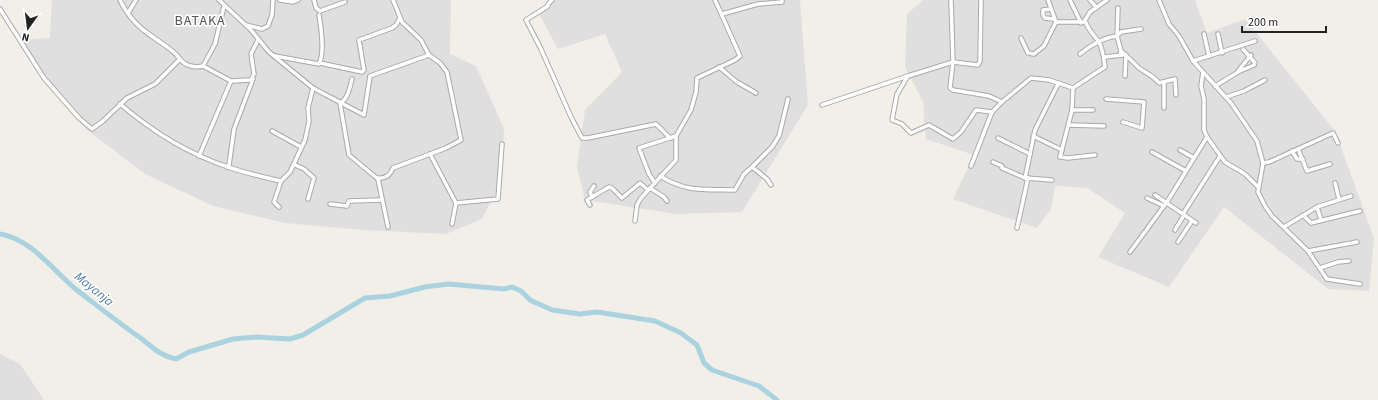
<svg xmlns="http://www.w3.org/2000/svg" width="1378" height="400" font-family="'Source Sans 3',sans-serif">
<style>
.residential{fill:#e0dfdf}
.lines{fill:none;stroke-linecap:round;stroke-linejoin:round}
.river{stroke:#aad3df;stroke-width:5}
.minor-casing{stroke:#a9a9a9;stroke-width:5.5}
.minor{stroke:#fff;stroke-width:3.5}
.labels{text-anchor:middle;dominant-baseline:central;stroke-width:3.5;stroke-linejoin:round;paint-order:stroke}
.water-label{font-size:13px;font-style:italic;fill:#4a7aab;stroke:#fff}
.quarter-label{font-size:14px;letter-spacing:1px;fill:#555;stroke:#fff}
</style>
<rect width="100%" height="100%" fill="#f2efe9"/>
<g class="residential">
<polygon points="52,0 451,0 450,54 476,66 504,129 501,182 482,219 446,234 364,230 285,223 213,206 145,174 86,129 43,79 19,40 50,38"/>
<polygon points="548,0 800,0 808,105 742,212 676,214 585,200 577,167 585,110 622,72 605,34 558,49 538,12 550,4"/>
<polygon points="923,0 1195,0 1207,33 1245,19 1335,131 1374,238 1369,291 1328,289 1224,207 1169,287 1098,257 1125,213 1087,188 1055,186 1051,209 1037,228 953,199 974,155 926,139 923,102 905,67 907,14"/>
<polygon points="0,354 20,364 44,400 0,400"/>
</g>
<g class="lines">
<path class="river" d="M0,234C32,239 54,272 78,291C99,307 120,324 142,339C153,348 161,356 176,359L189,352L233,339L256,337L290,339L303,335L365,298L390,296L425,287L448,284L504,289L512,287L521,291L530,300L552,310L580,314L597,312L655,321L681,333L697,345L704,363L712,370L759,386L777,400"/>
<defs>
<g id="minor">
<path d="M120,0C127,15 139,28 153,37C162,44 173,49 180,59"/>
<polyline points="219,0 251,30 269,52 313,88 308,108 309,121 305,140 290,172 281,181 274,202 279,207"/>
<polyline points="280,0 293,2 298,0"/>
<polyline points="314,0 316,8 320,11 345,2"/>
<polyline points="552,0 548,4 548,6 526,20 541,49 571,117 582,138 588,138 656,124 670,138"/>
<path d="M951,0L953,62L950,88L953,90L989,96L1002,102L1031,78L1049,80L1073,88L1105,67C1104,59 1103,50 1099,42C1094,35 1087,29 1085,20L1090,12L1107,0"/>
<polyline points="1048,0 1056,22 1085,22"/>
<polyline points="1070,0 1081,23"/>
<polyline points="1090,0 1096,7"/>
<polyline points="1159,0 1169,24 1179,36 1193,61 1231,103 1257,141 1263,163 1258,192 1265,206 1272,216 1308,251 1327,279 1360,284"/>
<path d="M0,9L44,78L79,118L92,129L103,121L127,98L155,84L180,59C185,66 195,68 203,66L215,44L224,6"/>
<polyline points="1051,9 1043,10 1043,15 1045,18 1054,19"/>
<polyline points="128,13 136,0"/>
<polyline points="722,14 758,4 782,2 782,0"/>
<polyline points="246,25 262,29 268,26 272,15 273,0"/>
<polyline points="1204,34 1209,56"/>
<polyline points="1218,34 1222,53"/>
<polyline points="1117,36 1118,8"/>
<polyline points="1117,36 1121,32 1141,29"/>
<polyline points="1021,38 1028,53 1034,54 1044,46 1056,22"/>
<polyline points="1243,49 1255,63"/>
<path d="M1080,54C1089,46 1105,37 1117,36L1121,51"/>
<path d="M1120,55L1121,51C1127,56 1132,61 1138,67C1145,73 1153,75 1159,83L1175,79L1176,95"/>
<path d="M275,56L319,64C325,53 321,27 319,15"/>
<polyline points="1104,57 1123,55"/>
<polyline points="1193,61 1255,41"/>
<polyline points="320,63 362,72 364,70 359,40 392,28 396,25 400,18"/>
<polyline points="203,66 231,81 251,80 254,74 251,54 258,40"/>
<polyline points="719,67 737,82 756,93"/>
<polyline points="1238,71 1251,55"/>
<polyline points="1203,72 1201,86 1204,99 1204,130 1207,137 1225,162 1245,174 1258,187"/>
<polyline points="908,76 953,62 978,65 980,61 981,0"/>
<polyline points="1125,76 1126,55"/>
<path d="M352,79C350,87 348,99 340,103L349,155L378,179L388,227"/>
<polyline points="1215,86 1240,71 1254,65"/>
<polyline points="313,88 364,115 370,76 429,55 421,40 402,22 393,0"/>
<polyline points="1073,88 1072,110 1060,157 1068,158 1095,155"/>
<polyline points="1226,97 1244,91 1265,80"/>
<polyline points="1106,99 1144,102 1142,128 1123,122"/>
<path d="M120,104C152,131 188,154 228,167C245,173 263,177 281,181"/>
<polyline points="822,105 908,76 897,94 892,120 902,124 911,133 929,125 953,139 961,132 976,110 992,112"/>
<polyline points="1164,108 1164,82"/>
<polyline points="1072,110 1093,110"/>
<polyline points="1069,125 1104,126"/>
<polyline points="272,131 301,147"/>
<polyline points="1033,136 1062,150"/>
<polyline points="998,138 1030,154"/>
<polyline points="1298,149 1307,171 1330,164"/>
<polyline points="1180,150 1194,158"/>
<polyline points="1292,151 1297,159 1303,159"/>
<polyline points="1152,152 1186,171"/>
<polyline points="430,154 456,203 498,199 502,144"/>
<polyline points="199,156 231,81"/>
<polyline points="993,162 1002,166"/>
<polyline points="1263,163 1269,162 1333,133 1338,143"/>
<polyline points="295,165 304,169 314,178 308,199"/>
<polyline points="971,166 992,112 1002,102"/>
<polyline points="227,167 229,165 234,129 253,79"/>
<polyline points="1002,168 1025,178 1052,180"/>
<path d="M660,176C688,193 704,189 735,190L744,174L752,167"/>
<path d="M377,178C385,179 390,176 393,168L446,148L461,140L447,72L440,63L429,55"/>
<polyline points="1025,178 1035,130 1058,84"/>
<polyline points="655,183 649,174 639,148 676,136"/>
<polyline points="1335,183 1339,199"/>
<polyline points="771,185 767,179 752,167 772,147 779,136 788,99"/>
<polyline points="650,188 664,197 667,201"/>
<polyline points="1155,195 1196,223"/>
<polyline points="592,197 590,192 594,186"/>
<polyline points="1147,198 1164,206"/>
<polyline points="330,204 347,206 349,201 382,200"/>
<polyline points="590,205 587,200 609,187 612,188 622,198 640,183 648,190"/>
<polyline points="1317,207 1321,220"/>
<polyline points="1183,214 1220,156"/>
<polyline points="1303,215 1311,223 1360,211"/>
<polyline points="635,221 637,205 641,198 676,160 676,136 691,110 696,92 697,78 735,60 740,56 715,0"/>
<polyline points="452,224 456,203"/>
<polyline points="1284,227 1317,207 1351,196"/>
<polyline points="1017,228 1028,178"/>
<polyline points="1175,230 1184,215"/>
<polyline points="1178,242 1192,221"/>
<polyline points="1308,251 1357,242"/>
<polyline points="1130,252 1167,202 1207,137"/>
<polyline points="1320,268 1338,262 1349,261"/>
</g>
</defs>
<use href="#minor" class="minor-casing"/>
<use href="#minor" class="minor"/>
</g>
<g class="labels">
<g class="water-label">
<text transform="translate(94 289) rotate(39)">Mayanja</text>
</g>
<g class="quarter-label">
<text x="200" y="21">BATAKA</text>
</g>
</g>
<g transform="translate(28 28) rotate(194)" stroke="#ffffff" stroke-width="3" paint-order="stroke">
<path d="M0-3L7 15L0 10L-7 15Z" fill="#222222"/>
<text y="-6" font-size="11" font-weight="bold" text-anchor="middle" fill="#222222">N</text>
</g>
<path d="M1242 26v6h84v-6" fill="none" stroke="#222222" stroke-width="2"/>
<text x="1248" y="26" font-size="12" fill="#222222" stroke="#ffffff" stroke-width="3" paint-order="stroke">200 m</text>
</svg>
